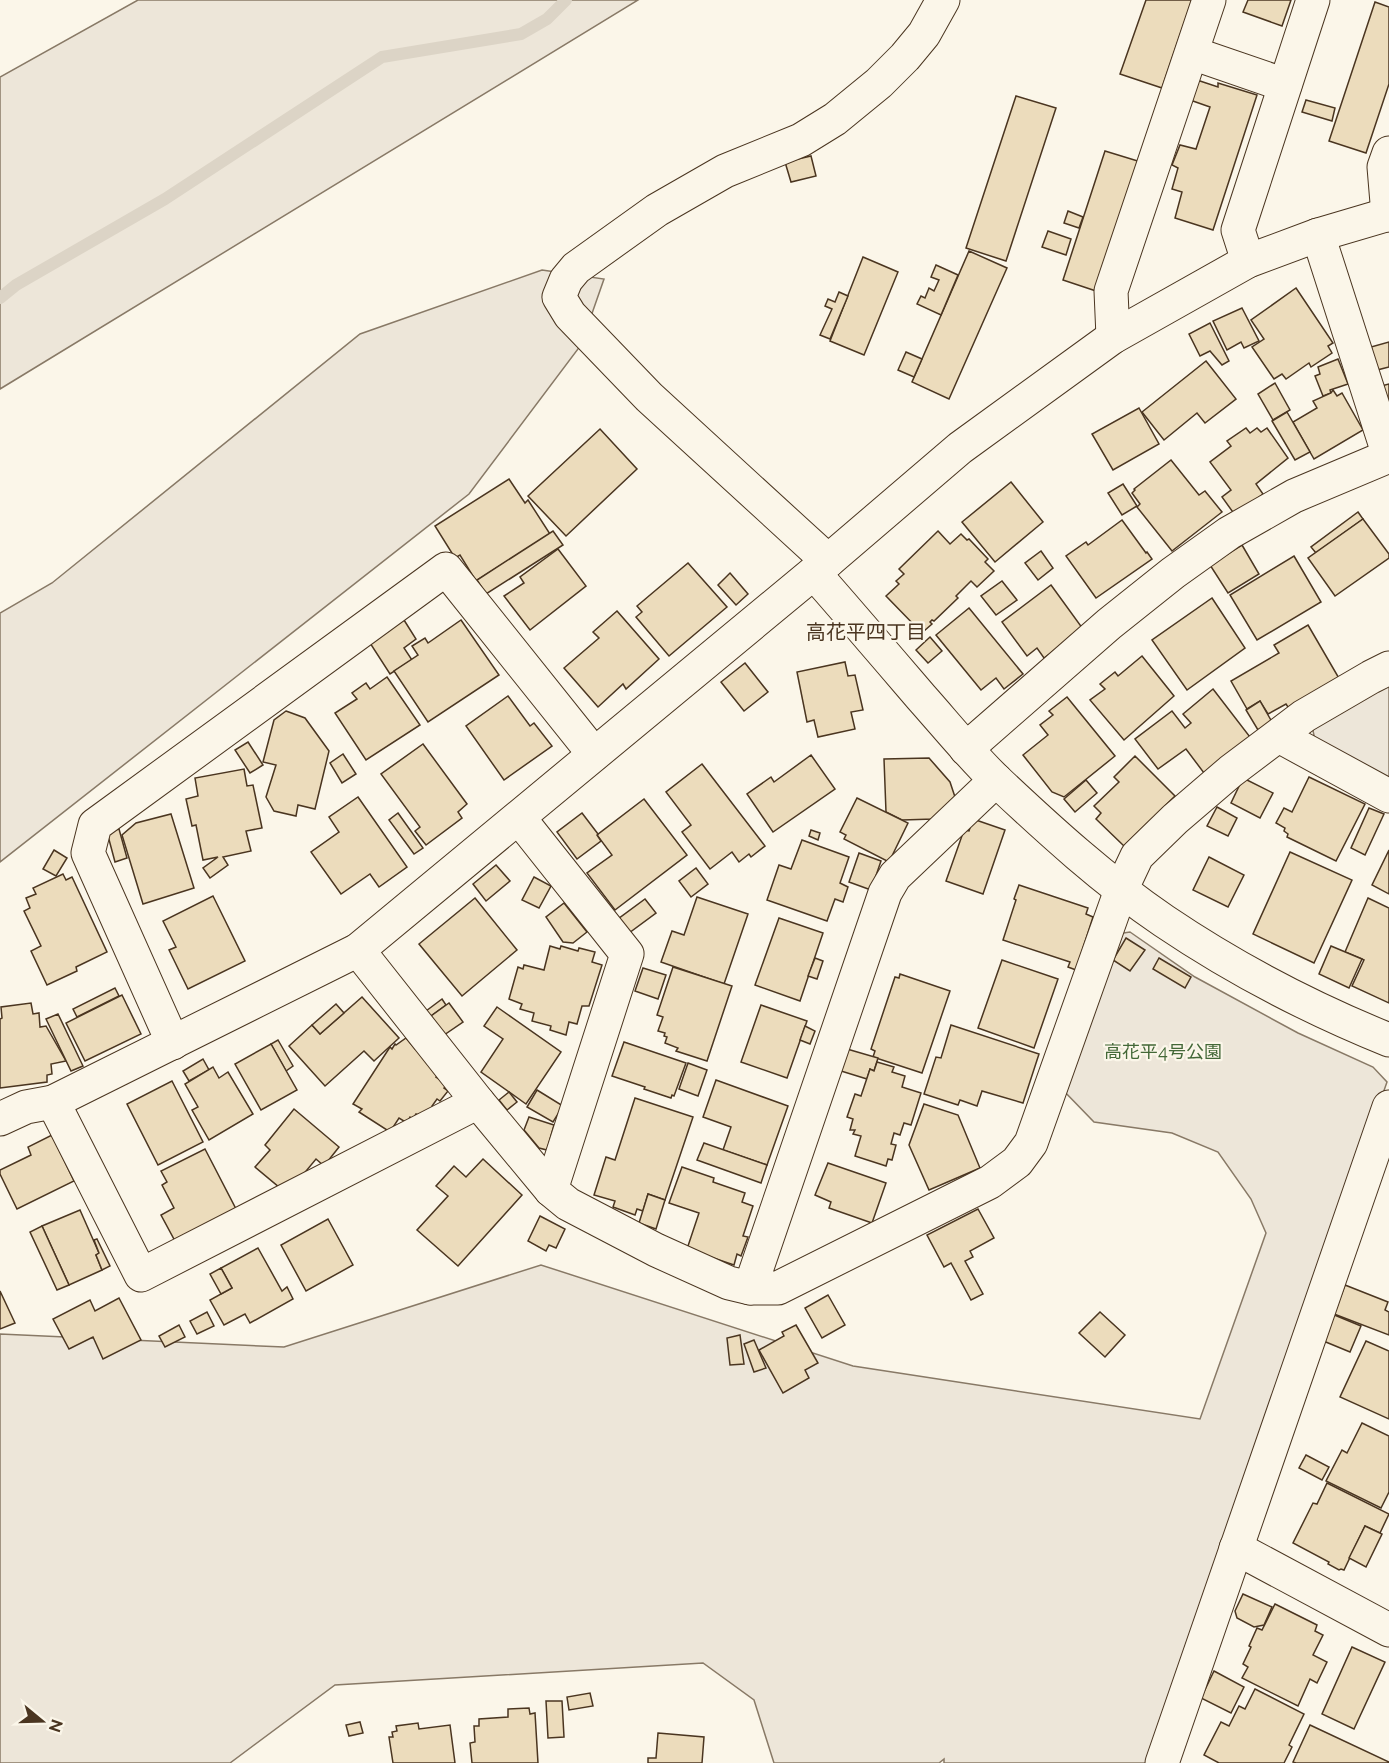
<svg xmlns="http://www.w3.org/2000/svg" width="1389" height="1763" font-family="Raleway,'Noto Sans JP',sans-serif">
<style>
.green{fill:#ede6d9;stroke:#887966;stroke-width:1.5}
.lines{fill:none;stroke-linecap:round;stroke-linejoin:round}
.stream{stroke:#dcd4c6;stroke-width:12}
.building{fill:#ecdcbc;stroke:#4a3520;stroke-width:1.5}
.minor-casing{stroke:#4a3520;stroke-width:35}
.minor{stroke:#fbf6e9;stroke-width:33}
.labels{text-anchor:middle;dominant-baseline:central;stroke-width:4.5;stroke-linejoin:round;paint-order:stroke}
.park-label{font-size:18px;fill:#436837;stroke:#fbf6e9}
.neighbourhood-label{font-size:20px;fill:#4a3520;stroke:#fbf6e9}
</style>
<rect width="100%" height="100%" fill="#fbf6e9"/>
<g class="green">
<polygon points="138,0 638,0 0,389 0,77"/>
<polygon points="542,270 604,279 581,345 469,494 0,862 0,613 52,583 360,334"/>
<polygon points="1389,682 1389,781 1316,745 1312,726"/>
<polygon points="1130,932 1195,977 1298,1033 1373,1067 1387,1082 1255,1456 1149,1763 944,1763 944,1759 939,1763 774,1763 754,1700 703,1663 335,1685 230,1763 0,1763 0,1334 284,1347 541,1265 853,1366 1200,1419 1266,1233 1251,1199 1218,1152 1172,1133 1094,1122 1062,1089 1117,934"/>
</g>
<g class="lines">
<polyline class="stream" points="0,298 16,285 165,199 382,57 521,34 547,19 566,0"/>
</g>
<g class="building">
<polygon points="1146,0 1192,0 1162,88 1120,74"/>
<polygon points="1248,0 1291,0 1282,26 1243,12"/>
<polygon points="1375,2 1389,7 1389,84 1366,153 1329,141"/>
<polygon points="1197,80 1218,87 1218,83 1257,95 1213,230 1175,218 1182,192 1172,189 1178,168 1172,165 1180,145 1196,149 1210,107 1190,100"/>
<polygon points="1016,96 1056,108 1006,261 966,248"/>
<polygon points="1306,100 1335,108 1332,121 1302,112"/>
<polygon points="1105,151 1141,162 1099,292 1063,280"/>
<polygon points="811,156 816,176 791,182 785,162"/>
<polygon points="1068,211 1083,217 1079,228 1064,223"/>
<polygon points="1048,231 1071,239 1066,255 1042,247"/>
<polygon points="969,251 1007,268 949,399 912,382"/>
<polygon points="863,257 898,272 864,355 830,341"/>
<polygon points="936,265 958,275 941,315 917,304 921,296 925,298 929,288 934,291 939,280 931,277"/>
<polygon points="1296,288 1333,343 1328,346 1332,353 1311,367 1309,363 1286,379 1282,374 1274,379 1252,347 1264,339 1251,320"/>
<polygon points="839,292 848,296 830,339 820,335 832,309 825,306 828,299 835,302"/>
<polygon points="1242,308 1259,341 1244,348 1241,342 1227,350 1213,321"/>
<polygon points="1210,323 1229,361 1222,365 1210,351 1200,356 1189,334"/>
<polygon points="1389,342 1389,367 1377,370 1371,347"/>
<polygon points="906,352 922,359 914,377 898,370"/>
<polygon points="1338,359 1348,384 1330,390 1331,393 1323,396 1315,376 1320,374 1318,367"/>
<polygon points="1206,361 1236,399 1205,423 1197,413 1164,440 1142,412"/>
<polygon points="1275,383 1290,410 1273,420 1258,394"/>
<polygon points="1389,384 1389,413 1381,386"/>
<polygon points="1333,390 1337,396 1342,393 1363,430 1314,459 1293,422 1317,408 1313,401 1331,393"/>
<polygon points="1139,408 1159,444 1113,470 1092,434"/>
<polygon points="1287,412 1310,452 1295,460 1272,421"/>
<polygon points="1246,428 1250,433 1257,428 1261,432 1267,428 1288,458 1256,484 1263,494 1235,515 1222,497 1231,490 1210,462 1231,446 1227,441"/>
<polygon points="600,429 637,469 566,536 528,496"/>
<polygon points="1171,460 1199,495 1205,491 1222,512 1172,551 1137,507 1140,504 1132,493 1135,490 1134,489"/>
<polygon points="509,479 525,503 528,500 550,534 476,581 460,555 455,558 435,526"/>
<polygon points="1011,482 1043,522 995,562 962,522"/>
<polygon points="1123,484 1137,506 1122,515 1108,493"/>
<polygon points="1358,512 1363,519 1316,553 1311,547"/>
<polygon points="1363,519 1389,554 1389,558 1335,596 1308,558"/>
<polygon points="1122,520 1146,553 1147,552 1152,559 1096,598 1066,556 1086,542 1088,545"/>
<polygon points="553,531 563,545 486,594 477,580"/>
<polygon points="938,531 950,544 961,534 967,540 969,539 988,559 985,562 994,571 977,587 971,581 956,596 958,598 934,621 932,620 930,622 932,624 924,631 922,629 920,631 886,596 899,584 896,581 904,574 899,569"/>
<polygon points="1242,545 1259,574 1228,593 1210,565"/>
<polygon points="558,549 586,586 530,630 504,596 524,583 520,577"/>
<polygon points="1041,551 1053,568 1038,580 1025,563"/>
<polygon points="1294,556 1321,602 1257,640 1230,595"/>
<polygon points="688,563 727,607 669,656 636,617 642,612 637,606"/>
<polygon points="730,573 748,594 736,605 718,585"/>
<polygon points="1002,581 1017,600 996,615 981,596"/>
<polygon points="1051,585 1083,629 1044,658 1037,648 1027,656 1002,622"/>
<polygon points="1212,598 1245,648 1187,690 1152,640"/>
<polygon points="969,608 1023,674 1004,689 996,678 981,690 936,635"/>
<polygon points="617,611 659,659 626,689 623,684 598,707 564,668 599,638 593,632"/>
<polygon points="404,620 416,639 404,648 412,660 390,674 370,643"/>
<polygon points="461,620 499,675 428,722 394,671 418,655 412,646 425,638 428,643"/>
<polygon points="1308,625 1340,680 1290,710 1286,704 1268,714 1260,701 1247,709 1231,681 1279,653 1274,645"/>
<polygon points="930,637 942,651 928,663 916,650"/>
<polygon points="1142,656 1174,696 1124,740 1090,700 1105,689 1100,684 1115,672 1118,676"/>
<polygon points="845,662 848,676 855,675 863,710 851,712 855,729 818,737 814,720 807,722 797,672"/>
<polygon points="745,663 768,692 744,711 721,682"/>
<polygon points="387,677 420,725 366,760 335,713 357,699 352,693 366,683 370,689"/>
<polygon points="1213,689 1250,737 1204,773 1186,749 1158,769 1135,739 1172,711 1185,728 1191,723 1183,714"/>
<polygon points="508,696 530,726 534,723 552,746 504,780 466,726"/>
<polygon points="1067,697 1115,756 1064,797 1052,792 1023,755 1048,735 1040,725 1053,715 1049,711"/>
<polygon points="1260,701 1272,722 1258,730 1246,710"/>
<polygon points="286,711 305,718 329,751 315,809 298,805 296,816 274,811 266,797 276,765 263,762 274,720"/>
<polygon points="248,742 263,765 250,773 235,750"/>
<polygon points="423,744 467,804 458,812 462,818 426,845 415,831 420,827 381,774"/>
<polygon points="343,754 356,774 342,783 330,763"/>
<polygon points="811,755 835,789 773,832 747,794 771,777 774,782"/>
<polygon points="1135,756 1175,796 1124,846 1096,819 1101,813 1094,806 1119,782 1114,777"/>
<polygon points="929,758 950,782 956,800 934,819 902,820 886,812 884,759"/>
<polygon points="702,764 765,846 751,857 749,854 739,862 732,852 710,869 682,832 691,825 666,792"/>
<polygon points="244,769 247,786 253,785 262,828 246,831 251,851 223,857 228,865 210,878 203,868 218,857 203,860 196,825 192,826 186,799 198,796 195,778"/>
<polygon points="1309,777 1365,804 1336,861 1287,837 1288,834 1284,831 1285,828 1276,823 1284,808 1292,812"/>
<polygon points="1243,778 1273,793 1260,818 1231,803"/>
<polygon points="1086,780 1097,793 1075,812 1064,799"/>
<polygon points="358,797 407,867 379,887 370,874 341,894 311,852 339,832 329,817"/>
<polygon points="857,798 908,823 889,862 844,839 846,835 840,832"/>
<polygon points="644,799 687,855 615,910 587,873 612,855 597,835"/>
<polygon points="1217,807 1237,818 1228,836 1207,826"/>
<polygon points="1369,808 1384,814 1365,855 1351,848"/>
<polygon points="398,813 423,848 414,854 389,820"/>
<polygon points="582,813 598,834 597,835 601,841 577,859 557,832"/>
<polygon points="171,814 194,888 143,904 122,835 136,823"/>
<polygon points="973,819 1005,830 983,894 946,881 964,830 969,831"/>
<polygon points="119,829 127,858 115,862 107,832"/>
<polygon points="811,830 820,833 818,840 809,836"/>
<polygon points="802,840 849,857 840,883 848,887 843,902 835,899 827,921 767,900 779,865 791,869"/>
<polygon points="54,850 67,858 56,876 43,869"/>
<polygon points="1389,850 1389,894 1372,885"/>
<polygon points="1290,852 1352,880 1314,963 1253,934"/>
<polygon points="859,853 881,861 871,890 849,882"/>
<polygon points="1209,857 1244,875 1228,907 1193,890"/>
<polygon points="496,865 510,881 486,901 473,884"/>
<polygon points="696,868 708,884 691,897 679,881"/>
<polygon points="63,874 66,880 72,877 107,952 76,967 77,971 47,985 31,951 41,946 24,911 30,908 26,898 36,894 33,888"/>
<polygon points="534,877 551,886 539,908 522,900"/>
<polygon points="1019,885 1088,908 1086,914 1093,917 1076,970 1068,967 1070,962 1003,940 1016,900 1014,899"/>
<polygon points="213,896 245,961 188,989 169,950 176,947 163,921"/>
<polygon points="697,897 748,914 724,984 661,962 672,931 684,935"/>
<polygon points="475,898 517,950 462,996 419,944"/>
<polygon points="1368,898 1389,908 1389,1003 1352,986 1364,960 1345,952"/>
<polygon points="645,899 656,913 629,933 618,919"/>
<polygon points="564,903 587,932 573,943 563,942 546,917"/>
<polygon points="779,918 823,933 800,1001 755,985"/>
<polygon points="1126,938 1145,950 1130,971 1113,960"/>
<polygon points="550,946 560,949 561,946 578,951 579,948 595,952 592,962 602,965 589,1006 582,1006 577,1024 569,1022 566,1035 550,1030 551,1026 532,1021 534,1013 520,1009 522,1004 509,999 518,967 523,969 524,965 544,970"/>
<polygon points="1331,946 1362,959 1349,988 1319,974"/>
<polygon points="815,958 823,961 817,979 808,976"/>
<polygon points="1159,958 1191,977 1185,988 1153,969"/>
<polygon points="1002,960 1058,979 1034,1048 978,1028"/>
<polygon points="673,967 732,986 707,1061 676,1051 678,1048 665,1043 667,1037 664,1036 665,1033 658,1031 663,1017 657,1015"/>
<polygon points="643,968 666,975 658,999 635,991"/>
<polygon points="900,974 950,991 922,1073 873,1057 875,1051 871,1049 895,977 899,978"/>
<polygon points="115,988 119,996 77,1017 73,1009"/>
<polygon points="122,995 141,1034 85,1061 66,1023"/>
<polygon points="362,997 399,1038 374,1061 364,1051 325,1086 289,1046 312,1025 320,1034"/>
<polygon points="442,999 446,1005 431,1016 426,1011"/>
<polygon points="31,1003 33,1014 39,1013 40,1027 46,1026 66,1061 51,1064 52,1074 47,1075 47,1082 0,1088 0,1019 2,1018 1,1007"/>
<polygon points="449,1003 463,1022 444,1035 431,1016"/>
<polygon points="336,1004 344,1013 320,1034 312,1025"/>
<polygon points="761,1005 807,1021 787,1078 741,1062"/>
<polygon points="497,1007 561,1052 526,1104 481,1072 503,1039 484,1026"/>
<polygon points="58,1014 83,1066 71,1071 46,1019"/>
<polygon points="951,1025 1039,1054 1023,1103 982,1091 977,1106 960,1100 958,1105 924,1094 936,1057 941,1058"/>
<polygon points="805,1026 815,1031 810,1044 800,1040"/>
<polygon points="406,1038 415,1049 417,1047 438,1075 436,1077 447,1084 444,1088 448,1091 440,1101 437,1099 432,1106 435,1108 421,1116 416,1114 413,1119 410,1117 407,1123 399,1118 390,1132 359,1112 362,1109 353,1104 390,1047 392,1049 395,1044 396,1045"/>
<polygon points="278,1040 293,1066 286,1071 271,1044"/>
<polygon points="624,1042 686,1063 674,1096 672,1095 671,1098 644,1089 645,1087 612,1076"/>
<polygon points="271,1044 297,1090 261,1110 235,1064"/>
<polygon points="847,1049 878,1058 874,1071 870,1069 867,1079 841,1071"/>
<polygon points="203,1059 209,1070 189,1081 183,1071"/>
<polygon points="877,1062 894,1067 892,1072 905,1076 902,1087 921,1093 911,1125 904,1123 900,1135 894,1133 891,1144 896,1145 892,1160 888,1159 886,1166 855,1156 861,1136 853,1134 855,1130 850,1130 853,1119 847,1117 855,1094 861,1096 870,1069 874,1071"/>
<polygon points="688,1063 707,1070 698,1096 679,1089"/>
<polygon points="213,1067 219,1078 228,1072 253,1114 209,1140 192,1110 198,1107 185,1084"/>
<polygon points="716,1080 788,1106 767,1165 723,1150 731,1127 703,1117"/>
<polygon points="172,1081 203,1142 158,1165 127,1104"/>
<polygon points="537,1090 563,1106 553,1122 527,1107"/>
<polygon points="509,1092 517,1102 507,1110 499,1100"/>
<polygon points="635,1098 693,1117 665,1200 648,1194 643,1211 637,1209 635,1215 613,1207 615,1201 594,1195 606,1157 615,1160"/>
<polygon points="924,1104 958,1115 980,1168 929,1190 909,1145"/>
<polygon points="294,1109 339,1147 324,1166 316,1159 302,1176 279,1187 255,1167 270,1150 265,1145"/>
<polygon points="529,1117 554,1125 547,1150 539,1148 524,1130"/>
<polygon points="52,1135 74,1181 17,1209 0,1174 0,1170 31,1155 28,1147"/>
<polygon points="704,1143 767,1165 761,1183 697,1160"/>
<polygon points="205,1149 236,1209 175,1241 161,1215 174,1208 162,1185 167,1182 161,1171"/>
<polygon points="483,1159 522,1195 458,1266 417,1230 448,1196 436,1186 454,1166 466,1177"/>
<polygon points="828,1163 886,1183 872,1223 829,1208 831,1202 815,1195"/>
<polygon points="682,1167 714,1178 713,1182 745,1193 742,1202 753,1206 743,1236 748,1237 741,1256 737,1254 734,1265 687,1249 699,1213 669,1203"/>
<polygon points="648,1194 665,1200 656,1229 639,1223"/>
<polygon points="978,1209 994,1238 970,1251 973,1257 965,1261 983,1294 971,1300 951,1263 944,1267 927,1235"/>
<polygon points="80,1210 99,1253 96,1255 102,1270 69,1285 42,1226"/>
<polygon points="540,1216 565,1229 556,1248 549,1245 546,1251 528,1241"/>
<polygon points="328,1219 353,1265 306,1291 281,1245"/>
<polygon points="42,1226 69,1285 57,1290 30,1232"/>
<polygon points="97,1239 110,1266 102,1270 96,1255 99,1253 94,1240"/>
<polygon points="258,1248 282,1291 287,1287 293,1299 250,1323 245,1314 224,1325 210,1300 232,1288 221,1268"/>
<polygon points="221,1268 232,1288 221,1294 210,1274"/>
<polygon points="1345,1285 1388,1302 1385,1310 1389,1312 1389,1335 1334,1314"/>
<polygon points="0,1291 15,1323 0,1329"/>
<polygon points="828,1295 845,1325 822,1338 805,1308"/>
<polygon points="119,1298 141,1340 103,1359 93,1337 69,1349 53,1319 90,1300 95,1311"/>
<polygon points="207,1312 214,1326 197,1334 190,1321"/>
<polygon points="1100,1312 1125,1335 1105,1357 1079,1333"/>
<polygon points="1332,1314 1361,1326 1350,1352 1321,1340"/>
<polygon points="179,1325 185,1337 165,1347 159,1336"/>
<polygon points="796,1325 818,1363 805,1370 809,1378 783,1393 759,1350 784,1336 782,1332"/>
<polygon points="740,1335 744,1364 730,1365 727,1338"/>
<polygon points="754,1340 766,1368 754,1372 744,1344"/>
<polygon points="1366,1341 1389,1351 1389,1419 1340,1397"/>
<polygon points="1362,1423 1389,1436 1389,1492 1381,1508 1326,1481 1342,1450 1347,1453"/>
<polygon points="1306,1455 1329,1467 1322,1480 1299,1468"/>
<polygon points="1327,1483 1389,1514 1380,1533 1365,1526 1344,1570 1341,1569 1339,1570 1328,1564 1329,1562 1293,1543 1313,1503 1317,1504"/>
<polygon points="1365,1526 1382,1534 1366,1567 1349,1558"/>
<polygon points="1243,1594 1272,1607 1264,1625 1254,1627 1237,1618 1235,1611"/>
<polygon points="1275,1604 1317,1625 1315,1631 1323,1635 1313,1655 1327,1662 1317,1683 1310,1679 1298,1706 1242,1678 1248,1667 1243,1664 1251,1647 1249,1646 1257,1628 1262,1630"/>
<polygon points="1352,1647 1385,1662 1354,1729 1322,1714"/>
<polygon points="1214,1671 1244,1687 1231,1713 1201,1698"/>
<polygon points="1255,1689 1304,1714 1289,1745 1292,1747 1284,1763 1219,1763 1204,1755 1221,1722 1229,1726 1239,1706 1245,1709"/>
<polygon points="590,1693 593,1706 569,1710 567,1697"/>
<polygon points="546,1701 562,1701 564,1737 548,1738"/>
<polygon points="529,1708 530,1714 535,1713 538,1763 472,1763 470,1743 475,1742 474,1726 479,1726 479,1719 508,1717 508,1709"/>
<polygon points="360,1722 363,1733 349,1736 346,1725"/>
<polygon points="418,1723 419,1729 450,1725 455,1763 393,1763 389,1737 393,1737 392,1732 397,1731 396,1726"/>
<polygon points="1310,1725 1389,1762 1389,1763 1296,1763 1293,1762"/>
<polygon points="658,1733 704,1737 702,1763 648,1763 648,1758 656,1758"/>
</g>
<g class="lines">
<defs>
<g id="minor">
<polyline points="1192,53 1285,85"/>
<polyline points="1388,215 1384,167 1389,153"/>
<polyline points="1318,235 1389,456"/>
<polyline points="1248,261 1238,230 1313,0"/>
<polyline points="1113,337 1111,291 1209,0"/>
<polyline points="828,561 649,397 570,315 559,297 566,280 576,268 657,210 725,171 801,140 835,119 879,83 905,57 924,34 943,0"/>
<path d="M814,573C850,614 885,655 921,697C946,725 970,755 997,781C1049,830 1105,881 1164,921C1235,969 1310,1008 1389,1040"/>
<polyline points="1279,736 1389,796"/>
<polyline points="966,749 1109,624 1173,573 1229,533 1294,496 1389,456"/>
<polyline points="996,780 895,876 885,893 750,1288 778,1288 990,1182 1017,1162 1031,1143 1121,890 1137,856 1175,819 1231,771 1304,716 1371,677 1389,668"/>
<polyline points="519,818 627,954 551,1190"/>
<polyline points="358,950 478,1102 551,1190 568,1204 656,1250 729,1283 750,1288"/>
<polyline points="173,1043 88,853 95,825 446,569 594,754"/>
<polyline points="53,1102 141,1275 478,1102"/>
<polyline points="0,1119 26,1107 53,1102 358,950 828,561 960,448 1113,337 1248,261 1318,235 1389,214"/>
<polyline points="1236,1548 1389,1630"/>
<polyline points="1162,1763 1389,1107"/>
</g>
</defs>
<use href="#minor" class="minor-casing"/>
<use href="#minor" class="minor"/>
</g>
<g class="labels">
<g class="park-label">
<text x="1163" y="1051">高花平4号公園</text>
</g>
<g class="neighbourhood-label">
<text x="866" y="632">高花平四丁目</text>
</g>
</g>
<g transform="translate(42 1721) rotate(109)" stroke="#fbf6e9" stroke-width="4.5" paint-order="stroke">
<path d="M0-4.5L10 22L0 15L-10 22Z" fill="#4a3520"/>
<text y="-9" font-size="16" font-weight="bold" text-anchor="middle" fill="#4a3520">N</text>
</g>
</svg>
